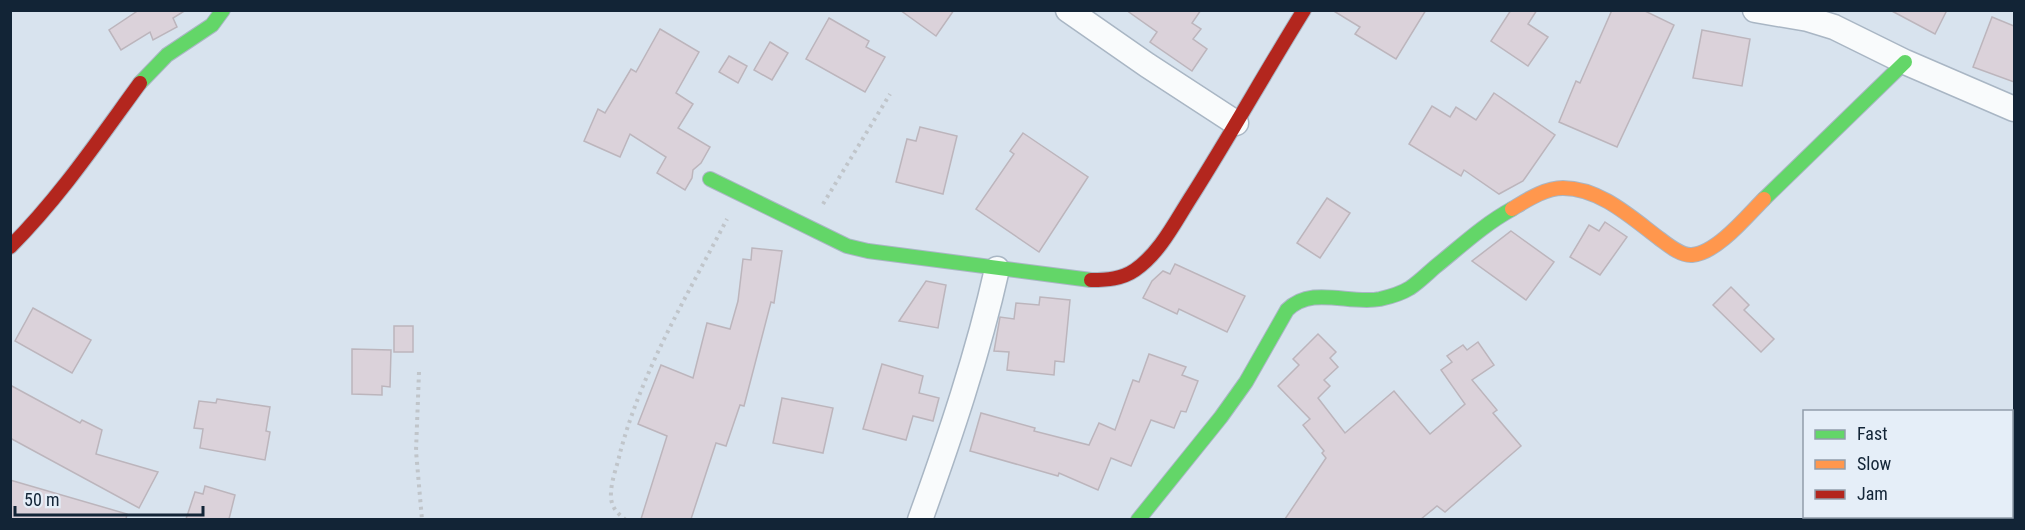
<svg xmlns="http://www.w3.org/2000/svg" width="2025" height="530" font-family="'Roboto Condensed',sans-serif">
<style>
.building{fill:#dbd2da;stroke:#bcb5bc;stroke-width:1.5}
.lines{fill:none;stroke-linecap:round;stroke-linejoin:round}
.street-casing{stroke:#a9b6c4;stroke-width:27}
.fast-casing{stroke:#a9b6c4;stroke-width:16}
.slow-casing{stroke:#a9b6c4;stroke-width:16}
.jam-casing{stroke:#a9b6c4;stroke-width:16}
.path{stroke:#c0c5ca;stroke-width:4;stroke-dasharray:3 4.5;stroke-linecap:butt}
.street{stroke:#f9fbfc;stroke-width:24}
.fast{stroke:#63d668;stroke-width:14}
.slow{stroke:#ff974d;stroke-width:14}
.jam{stroke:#b3261e;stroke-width:14}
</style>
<rect width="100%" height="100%" fill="#d8e3ee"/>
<g class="building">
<polygon points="139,10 186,10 173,18 177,27 153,40 150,32 121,50 109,30"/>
<polygon points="900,10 954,10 936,36"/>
<polygon points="1126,10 1201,10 1192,23 1201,29 1193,39 1207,49 1192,71 1150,42 1157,32"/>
<polygon points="1332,10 1426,10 1396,59 1355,34 1360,27"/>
<polygon points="1511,10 1537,10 1528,24 1548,37 1528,66 1491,41"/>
<polygon points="1612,10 1643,10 1674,25 1617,147 1559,122 1576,81 1580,83"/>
<polygon points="1890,10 1947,10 1935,34"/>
<polygon points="1992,17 2014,26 2014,82 1973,67"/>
<polygon points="829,18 869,41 866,47 885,57 865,92 806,59"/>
<polygon points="660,29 699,52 676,93 693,104 678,128 710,147 701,163 693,170 692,178 685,190 657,173 666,157 630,134 620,157 584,141 598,109 605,113 631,69 636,72"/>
<polygon points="1702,30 1750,39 1742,86 1693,78"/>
<polygon points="770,42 788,53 772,80 754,70"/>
<polygon points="729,56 747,66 738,83 719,72"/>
<polygon points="1494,93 1555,135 1523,181 1499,194 1464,170 1461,176 1409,144 1432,106 1450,117 1456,107 1476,120"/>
<polygon points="920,127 957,136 943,194 896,182 907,139 916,141"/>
<polygon points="1023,133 1088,177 1039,252 976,209 1014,154 1010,151"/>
<polygon points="1327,198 1350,213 1320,258 1297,243"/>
<polygon points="1605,222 1627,237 1600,275 1570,257 1589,225 1599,231"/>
<polygon points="1511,231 1554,262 1526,300 1472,261"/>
<polygon points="752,248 782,251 774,303 771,302 744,406 740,405 726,446 716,443 691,519 641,519 667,436 638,424 661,365 693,378 707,323 730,329 738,301 743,259 751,260"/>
<polygon points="1175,264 1245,296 1227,332 1179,309 1177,314 1143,298 1152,281 1163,271 1170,274"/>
<polygon points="926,281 946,285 938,328 899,321"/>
<polygon points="1731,287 1749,305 1744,310 1774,339 1761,352 1713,305"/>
<polygon points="1040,297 1070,300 1064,362 1055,361 1054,375 1007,370 1009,352 994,351 1000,317 1014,319 1016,303 1039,305"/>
<polygon points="33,308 91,340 72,373 15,341"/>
<rect x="394" y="326" width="19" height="26"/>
<polygon points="1318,334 1336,352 1330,358 1338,367 1324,380 1330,386 1318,398 1345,433 1394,391 1430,434 1465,404 1441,370 1452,362 1447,356 1463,345 1467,350 1478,342 1494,365 1472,380 1497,410 1493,413 1521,446 1445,512 1437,506 1421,519 1285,519 1326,458 1322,453 1324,451 1303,425 1310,419 1278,386 1299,365 1293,359"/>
<polygon points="352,349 391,350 390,387 382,386 382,395 352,394"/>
<polygon points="1149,354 1186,367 1182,375 1198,381 1186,412 1181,411 1174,428 1151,420 1131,466 1111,458 1098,490 1059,473 1058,476 970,451 981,413 1035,428 1034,431 1089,445 1099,423 1115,430 1133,380 1139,382"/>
<polygon points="882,364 923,376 919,393 939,398 933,421 913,416 906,440 863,429"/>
<polygon points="10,385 80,423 82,420 102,430 96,454 158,472 139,508 10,438"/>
<polygon points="782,398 833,408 823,453 773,443"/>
<polygon points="217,399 270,407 266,431 270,432 265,460 200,448 203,429 194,428 199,401 216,403"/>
<polygon points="10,480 127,514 126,519 10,519"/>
<polygon points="205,486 235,495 229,519 186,519 195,492 203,494"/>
</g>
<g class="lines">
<defs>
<g id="street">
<polyline points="1068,10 1147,65 1236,123"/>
<polyline points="1755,10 1808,19 1834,27 1905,62 2014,109"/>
<path d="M920,520C950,437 978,354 997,269"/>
</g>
<g id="fast">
<polyline points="140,83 167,55 212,25 223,10"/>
<polyline points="710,179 847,246 868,251 1091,280"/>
<polyline points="1764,199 1905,62"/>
<path d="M1138,520L1221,417L1246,382L1287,310C1312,285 1349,305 1380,299C1389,297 1402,293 1410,288C1419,282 1427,274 1435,267C1460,247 1483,225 1512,209"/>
</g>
<path id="slow" d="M1512,209C1527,200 1545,188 1563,188C1600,188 1632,218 1660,239C1668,245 1681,256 1692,255C1717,253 1747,216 1764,199"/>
<g id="jam">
<path d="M10,247C60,197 99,139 140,83"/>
<path d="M1091,280C1107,280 1122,279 1135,270C1161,252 1176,220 1193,194C1231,134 1266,71 1304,10"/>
</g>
</defs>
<use href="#street" class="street-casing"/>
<use href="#fast" class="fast-casing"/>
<use href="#slow" class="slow-casing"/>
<use href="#jam" class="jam-casing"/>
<g class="path">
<polyline points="823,204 890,94"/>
<polyline points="419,372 416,451 422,520"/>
<path d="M626,520C618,514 612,508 611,498C610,483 617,467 620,453C642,370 688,294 727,219"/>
</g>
<use href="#street" class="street"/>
<use href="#fast" class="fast"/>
<use href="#slow" class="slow"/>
<use href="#jam" class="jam"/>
</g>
<rect width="2025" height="530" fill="none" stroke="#122436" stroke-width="24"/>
<rect x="1803" y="410" width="210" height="108" fill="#e5eef8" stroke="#919daa" stroke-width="1.5"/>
<rect x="1815" y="430" width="30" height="9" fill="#63d668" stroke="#919daa" stroke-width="1.5"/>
<text x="1857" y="440" font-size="18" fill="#122436">Fast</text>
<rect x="1815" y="460" width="30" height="9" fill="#ff974d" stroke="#919daa" stroke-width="1.5"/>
<text x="1857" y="470" font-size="18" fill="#122436">Slow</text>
<rect x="1815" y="490" width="30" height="9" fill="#b3261e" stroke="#919daa" stroke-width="1.5"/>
<text x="1857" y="500" font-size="18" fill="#122436">Jam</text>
<path d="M15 506v9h188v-9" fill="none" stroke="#122436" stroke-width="3"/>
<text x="24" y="506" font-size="18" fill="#122436" stroke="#e5eef8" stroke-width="4.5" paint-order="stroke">50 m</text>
</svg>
